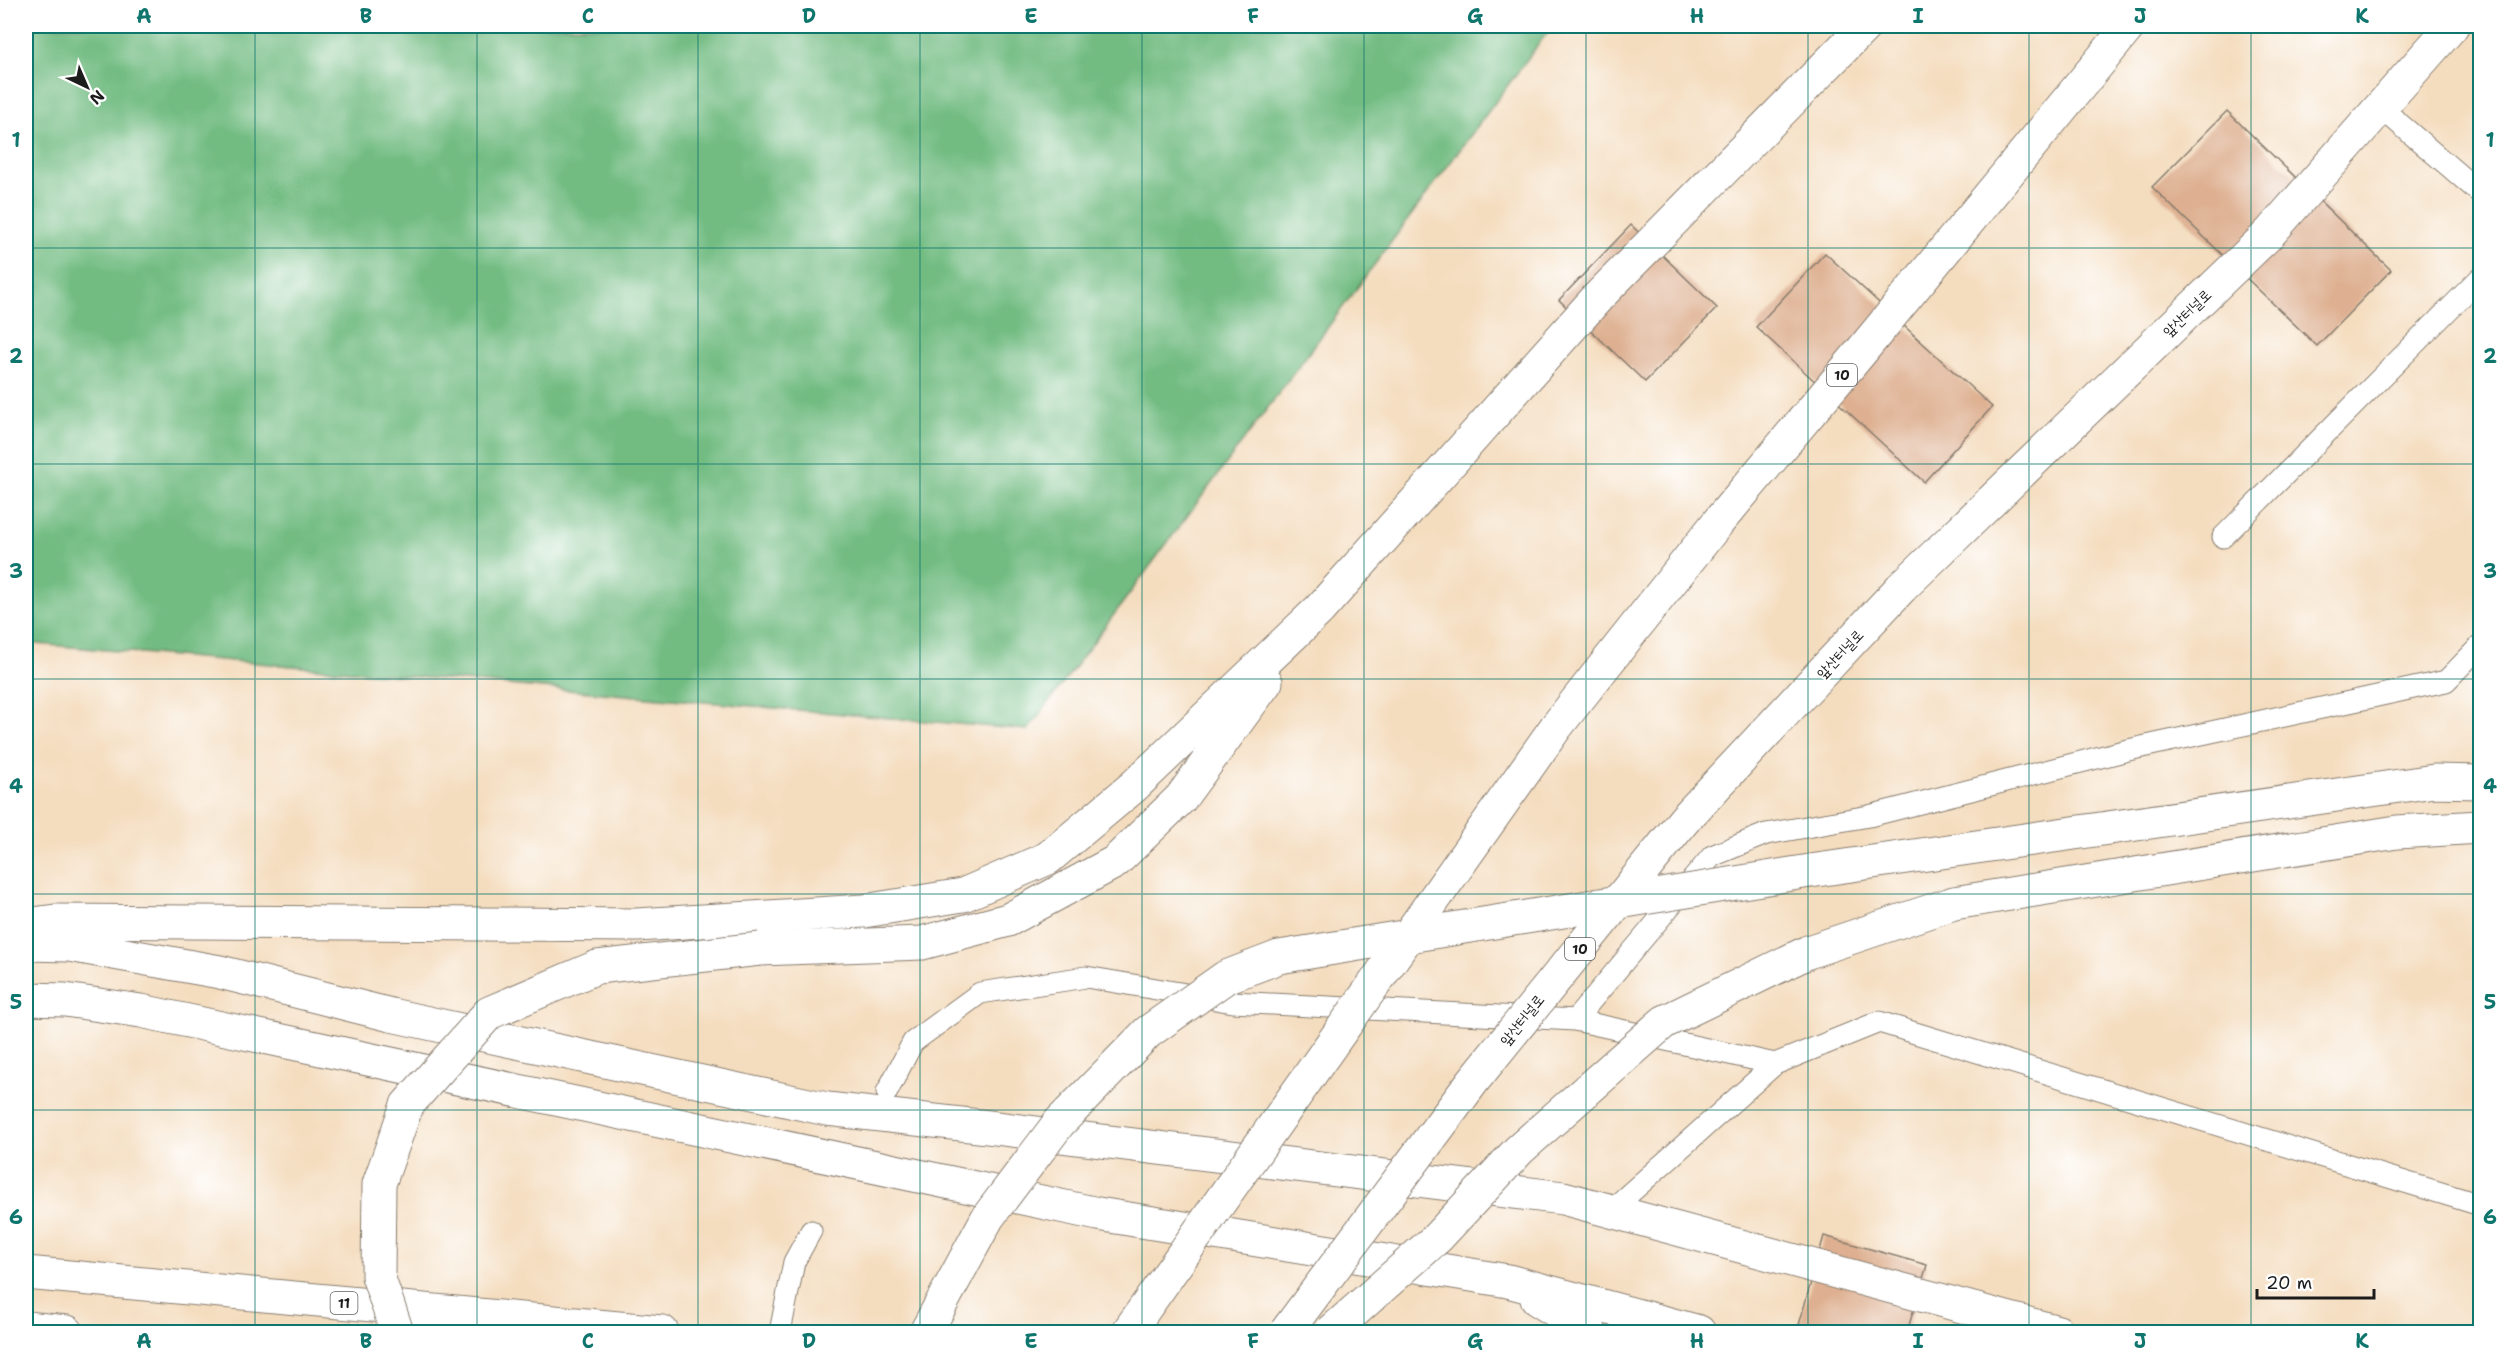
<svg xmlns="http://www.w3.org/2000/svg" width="2506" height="1358" font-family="'Shantell Sans','Poor Story',sans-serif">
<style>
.forest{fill:#72bc82;stroke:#476c4f;stroke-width:1.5}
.building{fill:#deb091}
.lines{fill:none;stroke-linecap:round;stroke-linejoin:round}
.service-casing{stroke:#887c6e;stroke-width:23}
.trunk-casing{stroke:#887c6e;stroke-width:35}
.service{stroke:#fff;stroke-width:21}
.trunk{stroke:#fff;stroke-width:33}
.trunk-bridge-casing{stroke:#887c6e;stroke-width:35;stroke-linecap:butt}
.trunk-bridge{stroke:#fff;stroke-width:33}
.grid{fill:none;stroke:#0f766e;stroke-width:1.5;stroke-opacity:0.55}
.labels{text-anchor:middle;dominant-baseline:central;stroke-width:4.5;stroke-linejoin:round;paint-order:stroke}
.shield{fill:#fff;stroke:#606060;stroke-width:1.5}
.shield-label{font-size:14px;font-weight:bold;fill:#1c1c1c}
.street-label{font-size:15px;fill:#1c1c1c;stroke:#fff}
.neatline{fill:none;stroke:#0f766e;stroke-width:2}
.grid-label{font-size:20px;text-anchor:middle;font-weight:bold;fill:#0f766e}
</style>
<rect width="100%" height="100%" fill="#fff"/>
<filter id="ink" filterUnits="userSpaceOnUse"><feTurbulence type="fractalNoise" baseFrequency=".0167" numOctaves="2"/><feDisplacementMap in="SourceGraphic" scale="12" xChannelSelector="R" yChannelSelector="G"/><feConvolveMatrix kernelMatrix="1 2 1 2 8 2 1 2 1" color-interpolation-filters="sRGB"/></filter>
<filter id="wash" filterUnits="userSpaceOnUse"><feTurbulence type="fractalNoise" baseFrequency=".008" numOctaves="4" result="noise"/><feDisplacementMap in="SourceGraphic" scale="24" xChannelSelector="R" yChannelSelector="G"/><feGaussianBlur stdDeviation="1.35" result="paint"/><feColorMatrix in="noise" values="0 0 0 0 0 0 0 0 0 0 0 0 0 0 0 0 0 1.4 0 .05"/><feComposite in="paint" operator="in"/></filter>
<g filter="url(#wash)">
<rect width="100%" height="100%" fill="#f4ddbf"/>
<polygon class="forest" points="26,26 1552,26 1028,730 26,643"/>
<g id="blocks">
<g class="building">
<polygon points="2227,111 2391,270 2317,346 2152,187"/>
<polygon points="1631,225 1717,308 1645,382 1559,300"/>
<polygon points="1825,253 1992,407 1924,482 1756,327"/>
<polygon points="1824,1236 1927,1265 1907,1332 1797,1332"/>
</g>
</g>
</g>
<g filter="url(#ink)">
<use href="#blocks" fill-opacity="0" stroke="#887c6e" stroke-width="1.5"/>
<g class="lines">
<defs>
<g id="service">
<polyline points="2380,107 2480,193"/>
<polyline points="2223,537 2480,278"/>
<polyline points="1575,1020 1712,856 1766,834 1869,816 2128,750 2446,681 2480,646"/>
<polyline points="887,1092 913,1042 980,993 1086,977 1233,1002 1575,1020 1775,1064"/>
<polyline points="1610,1211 1775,1064 1879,1022 2474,1203"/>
<polyline points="780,1332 794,1262 811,1231"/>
</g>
<g id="trunk">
<polyline points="1901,588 2268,235 2452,26"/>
<polyline points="1556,727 1719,521 1860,353 2129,26"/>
<polyline points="1810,871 2434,781 2480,782"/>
<polyline points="1954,903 2397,832 2480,827"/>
<polyline points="26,925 55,921 637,925 864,911 963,895 1048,858 1133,787 1319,610 1598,297 1865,26"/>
<polyline points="26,944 69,945 220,972 391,1015 827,1109 988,1127 1563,1198 2058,1332"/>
<polyline points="760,949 922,943 1008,920 1115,862 1181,798 1266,682"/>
<polyline points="26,999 65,1000 141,1011 1098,1214 1508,1281 1699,1332"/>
<polyline points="26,1273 662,1332"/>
<polyline points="1537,1299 1590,1332"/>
<polyline points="26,1328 67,1332"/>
</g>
</defs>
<use href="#service" class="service-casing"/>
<use href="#trunk" class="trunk-casing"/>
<use href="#service" class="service"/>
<use href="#trunk" class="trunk"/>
<defs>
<g id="trunk-bridge">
<polyline points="397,1332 378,1276 379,1184 407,1105 489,1013 597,967 760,949"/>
<polyline points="926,1332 988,1217 1059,1123 1148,1032 1226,977 1279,957 1810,871"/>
<polyline points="1128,1332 1556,727"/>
<polyline points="1286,1332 1473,1081 1684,820 1901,588"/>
<polyline points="1331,1332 1437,1238 1519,1150 1664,1022 1808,952 1954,903"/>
</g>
</defs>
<use href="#trunk-bridge" class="trunk-bridge-casing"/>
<use href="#trunk-bridge" class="trunk-bridge"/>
</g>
</g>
<path class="grid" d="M255,26V1332M477,26V1332M698,26V1332M920,26V1332M1142,26V1332M1364,26V1332M1586,26V1332M1808,26V1332M2029,26V1332M2251,26V1332M26,248H2480M26,464H2480M26,679H2480M26,894H2480M26,1110H2480"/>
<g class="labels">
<g class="shield">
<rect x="1827" y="364" width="30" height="22" rx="4.5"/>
<rect x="1565" y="938" width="30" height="22" rx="4.5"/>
<rect x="330.5" y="1292" width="27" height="22" rx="4.5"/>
</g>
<g class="shield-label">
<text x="1842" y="375">10</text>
<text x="1580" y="949">10</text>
<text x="344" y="1303">11</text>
</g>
<g class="street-label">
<text transform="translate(2187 313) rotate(-44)">앞산터널로</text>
<text transform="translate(1840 654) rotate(-47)">앞산터널로</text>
<text transform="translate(1522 1020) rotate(-51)">앞산터널로</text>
</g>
</g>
<rect width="2506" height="1358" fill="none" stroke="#fff" stroke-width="66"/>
<g transform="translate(87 87) rotate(136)" stroke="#ffffff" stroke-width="4.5" paint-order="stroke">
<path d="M0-4.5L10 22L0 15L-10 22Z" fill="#1c1c1c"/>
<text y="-9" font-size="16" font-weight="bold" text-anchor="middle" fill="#1c1c1c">N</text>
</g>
<path d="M2257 1289v9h117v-9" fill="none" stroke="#1c1c1c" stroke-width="3"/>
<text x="2266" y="1289" font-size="18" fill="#1c1c1c" stroke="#ffffff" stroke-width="4.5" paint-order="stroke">20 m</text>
<rect x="33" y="33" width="2440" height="1292" class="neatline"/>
<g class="grid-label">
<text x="144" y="23">A</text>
<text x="366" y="23">B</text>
<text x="588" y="23">C</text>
<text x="809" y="23">D</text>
<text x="1031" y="23">E</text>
<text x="1253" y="23">F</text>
<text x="1475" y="23">G</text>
<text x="1697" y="23">H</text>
<text x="1918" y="23">I</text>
<text x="2140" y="23">J</text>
<text x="2362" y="23">K</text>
<text x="16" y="147">1</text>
<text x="2490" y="147">1</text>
<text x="16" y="363">2</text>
<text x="2490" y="363">2</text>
<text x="16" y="578">3</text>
<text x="2490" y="578">3</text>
<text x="16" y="793">4</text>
<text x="2490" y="793">4</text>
<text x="16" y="1009">5</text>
<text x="2490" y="1009">5</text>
<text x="16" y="1224">6</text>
<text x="2490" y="1224">6</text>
<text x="144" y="1348">A</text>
<text x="366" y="1348">B</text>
<text x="588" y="1348">C</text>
<text x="809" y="1348">D</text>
<text x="1031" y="1348">E</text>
<text x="1253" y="1348">F</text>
<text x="1475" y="1348">G</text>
<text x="1697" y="1348">H</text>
<text x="1918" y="1348">I</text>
<text x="2140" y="1348">J</text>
<text x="2362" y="1348">K</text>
</g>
</svg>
